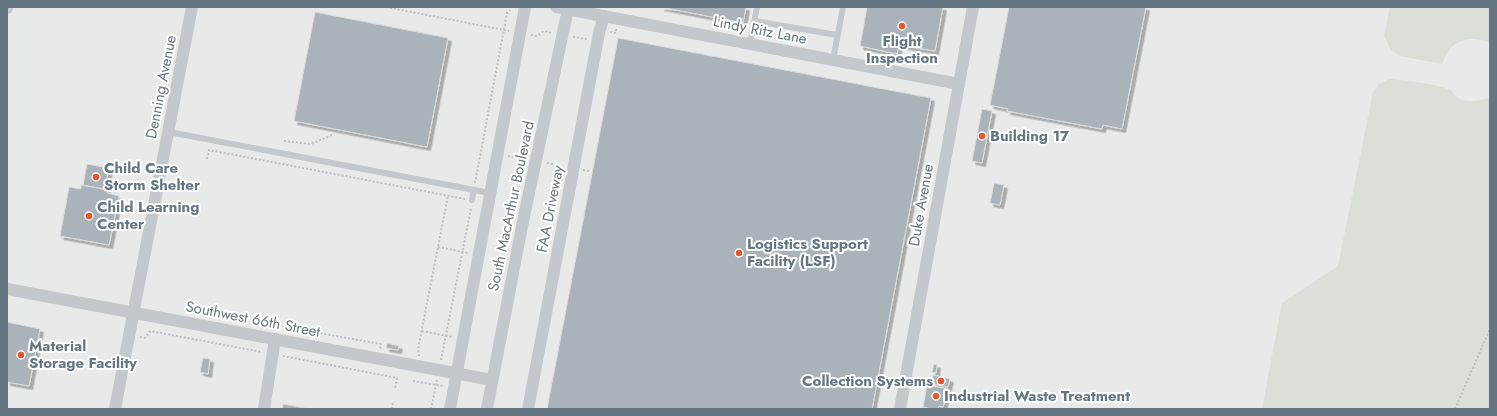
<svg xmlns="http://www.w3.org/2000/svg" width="1497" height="416" font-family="Jost,sans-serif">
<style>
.built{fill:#e8e9e9}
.green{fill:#dadfd7}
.building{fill:#aab3b9;stroke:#dcdcda;filter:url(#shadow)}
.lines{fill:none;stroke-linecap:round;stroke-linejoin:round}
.path{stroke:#bbbfc2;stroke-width:2;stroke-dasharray:2 2;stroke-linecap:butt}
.service{stroke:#c3c8cc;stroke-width:6}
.minor{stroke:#c3c8cc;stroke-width:12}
.poi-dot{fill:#e4572e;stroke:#fff;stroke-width:1.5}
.labels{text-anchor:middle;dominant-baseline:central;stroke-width:4;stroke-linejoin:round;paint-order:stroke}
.street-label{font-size:15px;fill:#657683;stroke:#fff}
.poi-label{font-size:15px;font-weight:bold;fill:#657683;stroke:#fff;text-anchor:start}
</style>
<defs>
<filter id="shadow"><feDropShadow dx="3.5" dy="3.5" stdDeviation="0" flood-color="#0004"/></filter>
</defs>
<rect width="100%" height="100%" fill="#fafaf8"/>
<rect class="built" x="7" y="7" width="1483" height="402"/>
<g class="green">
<path d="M1390,7H1490V43C1468,34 1450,40 1442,64L1400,56L1391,50L1384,36Z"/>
<path d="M1390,79C1408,81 1432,83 1448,89C1452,90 1454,95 1457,97C1466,104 1481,101 1490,97V409H1262L1282,303L1338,266L1373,92L1379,84Z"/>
</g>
<g class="building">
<polygon points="661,7 746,7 743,23"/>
<polygon points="867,7 943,7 935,51 899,45 897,54 860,46"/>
<polygon points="1009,7 1146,7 1122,129 1103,125 1102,129 1007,111 1008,109 990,105"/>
<polygon points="315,12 448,38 427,147 294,121"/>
<polygon points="618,38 931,98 872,409 547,409"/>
<polygon points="982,109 992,111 982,163 972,161"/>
<polygon points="87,164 109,168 105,189 83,185"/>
<polygon points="994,183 1004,185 1000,205 990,203"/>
<polygon points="81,185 108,190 107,193 119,196 109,245 60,236 69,187 81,189"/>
<polygon points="7,322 40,329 29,386 7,382"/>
<polygon points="387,343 399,346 398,350 386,348"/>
<polygon points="203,358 210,359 208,374 200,372"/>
<polygon points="934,364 937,365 936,373 932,372"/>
<polygon points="933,375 950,379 948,387 932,384"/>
<polygon points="927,385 948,389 943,407 939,406 938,409 933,409 923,407"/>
<polygon points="283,404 310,409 282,409"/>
</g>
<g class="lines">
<g class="path">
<polyline points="386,7 509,31"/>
<polyline points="610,32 616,33 616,29"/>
<polyline points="531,35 537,36 544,31 552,33"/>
<polyline points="573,37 587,39"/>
<polyline points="284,141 311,144 332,135"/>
<polyline points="508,156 525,159"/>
<polyline points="207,159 209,150 465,199"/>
<polyline points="547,163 558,165"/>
<polyline points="583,170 589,171"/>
<polyline points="475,183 507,13 510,10"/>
<polyline points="438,247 468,253"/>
<polyline points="285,327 381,344 380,349"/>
<polyline points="422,331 452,337"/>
<polyline points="140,337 145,338 150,331 262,352"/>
<polyline points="283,356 397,378 395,389"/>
<polyline points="419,356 418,349 448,196"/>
<polyline points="441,360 471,208"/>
<polyline points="413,381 443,386"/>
<polyline points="392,409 393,401"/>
<polyline points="431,409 437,380"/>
<polyline points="1455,409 1490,329"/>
</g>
<g class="service">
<polyline points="755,21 837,35"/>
<polyline points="750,44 757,7"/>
<polyline points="833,60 843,7"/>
<polyline points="169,132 490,193"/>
<polyline points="472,200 474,190"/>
</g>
<g class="minor">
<polyline points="556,7 959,84"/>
<polyline points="7,8 7,7"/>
<polyline points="7,289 492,380"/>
<polyline points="115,409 192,7"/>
<polyline points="264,409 275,339"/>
<polyline points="450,409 525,7"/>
<polyline points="487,409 522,226 568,9"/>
<polyline points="528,409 599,33 604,16"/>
<polyline points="900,409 973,7"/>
</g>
</g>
<g class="poi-dot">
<circle cx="902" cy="26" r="4"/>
<circle cx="982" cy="136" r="4"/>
<circle cx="96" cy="177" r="4"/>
<circle cx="89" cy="216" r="4"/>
<circle cx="739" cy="253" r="4"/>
<circle cx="21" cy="355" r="4"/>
<circle cx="941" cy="381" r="4"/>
<circle cx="936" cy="396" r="4"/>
</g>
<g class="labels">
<g class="street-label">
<text transform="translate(760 30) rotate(11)">Lindy Ritz Lane</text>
<text transform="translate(161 87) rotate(-79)">Denning Avenue</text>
<text transform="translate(921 205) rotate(-80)">Duke Avenue</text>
<text transform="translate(511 206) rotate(-78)">South MacArthur Boulevard</text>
<text transform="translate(550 209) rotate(-79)">FAA Driveway</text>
<text transform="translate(253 319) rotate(11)">Southwest 66th Street</text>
</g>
<g class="poi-label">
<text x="902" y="41" text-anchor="middle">Flight<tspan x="902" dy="17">Inspection</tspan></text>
<text x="990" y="136">Building 17</text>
<text x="104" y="168">Child Care<tspan x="104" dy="17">Storm Shelter</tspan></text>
<text x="97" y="207">Child Learning<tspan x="97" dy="17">Center</tspan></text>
<text x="747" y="244">Logistics Support<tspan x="747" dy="17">Facility (LSF)</tspan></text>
<text x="29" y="346">Material<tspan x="29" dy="17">Storage Facility</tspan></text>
<text x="933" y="381" text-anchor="end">Collection Systems</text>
<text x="944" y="396">Industrial Waste Treatment</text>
</g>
</g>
<rect width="1497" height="416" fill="none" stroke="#657683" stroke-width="16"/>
</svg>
